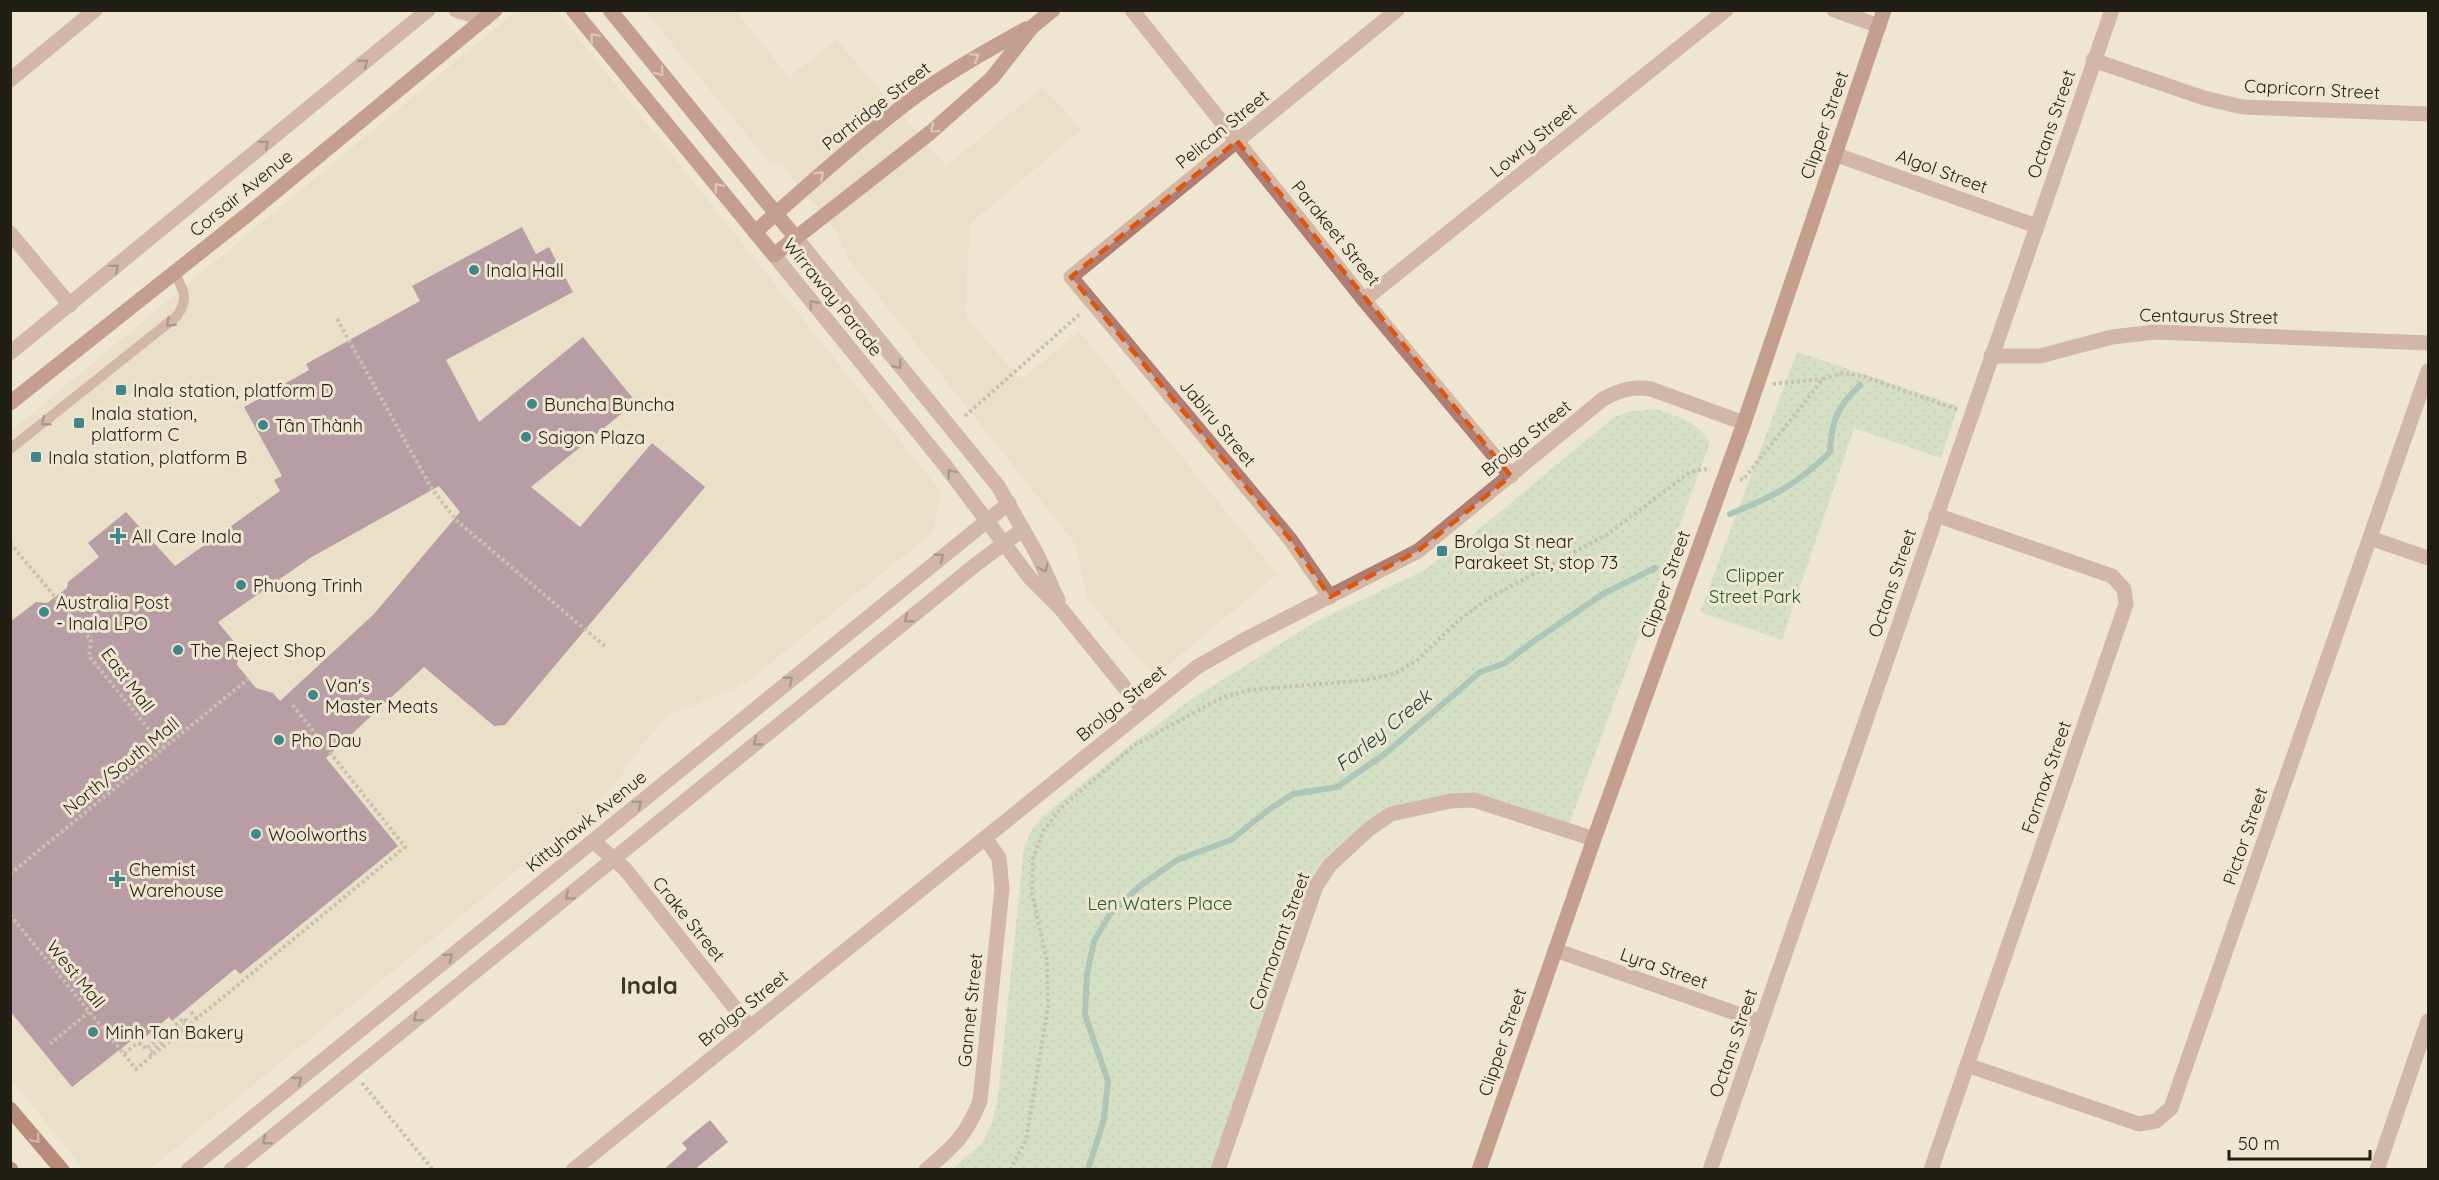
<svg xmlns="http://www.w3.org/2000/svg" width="2439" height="1180" font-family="Quicksand,sans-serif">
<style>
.built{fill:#e4dabd}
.park{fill:url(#park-dots)}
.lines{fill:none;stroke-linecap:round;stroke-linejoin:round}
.stream{stroke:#619d9e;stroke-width:6}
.building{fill:#76476f;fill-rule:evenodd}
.path{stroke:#9a9584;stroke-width:4;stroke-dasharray:3 3;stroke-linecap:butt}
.lane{stroke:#b07d74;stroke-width:10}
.street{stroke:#b07d74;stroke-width:15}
.secondary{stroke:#90493e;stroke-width:15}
.primary{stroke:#772015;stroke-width:15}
.oneway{stroke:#c49f8e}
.oneway2{stroke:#523f36}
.oneway3{stroke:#ad7969}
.marked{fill:none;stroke:#de560c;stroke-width:4.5;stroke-dasharray:12 8;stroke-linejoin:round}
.poi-dot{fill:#3f878c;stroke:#eee6d0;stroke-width:2}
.labels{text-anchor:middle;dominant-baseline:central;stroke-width:6;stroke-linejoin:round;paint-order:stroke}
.street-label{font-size:18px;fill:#201e15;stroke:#eee6d0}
.poi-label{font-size:18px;fill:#201e15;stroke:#eee6d0;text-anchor:start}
.park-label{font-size:18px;fill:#1f5f21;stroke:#eee6d0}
.water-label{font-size:20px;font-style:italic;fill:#1b4546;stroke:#eee6d0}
.district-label{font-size:24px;font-weight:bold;fill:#3c3624;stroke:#eee6d0}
</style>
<defs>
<pattern id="park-dots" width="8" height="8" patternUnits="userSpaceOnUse" patternTransform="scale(1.5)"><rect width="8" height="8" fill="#b6d8b4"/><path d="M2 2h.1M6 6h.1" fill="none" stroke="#9cb99a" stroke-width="1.8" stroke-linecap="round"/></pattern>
</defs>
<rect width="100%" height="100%" fill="#eee6d0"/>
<g class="built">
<polygon points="516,11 557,11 942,493 932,533 746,683 670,715 645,741 614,786 585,815 150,1169 83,1169 11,1079 10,432"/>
<polygon points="645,11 736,11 789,77 837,40 946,166 1043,87 1082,129 970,224 965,316 1021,380 1079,331 1277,574 1154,677 1088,600 1074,542 850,261 836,231 782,166 769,162"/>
</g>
<g class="park">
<polygon points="1797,352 1958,406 1941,458 1854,428 1782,640 1700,612"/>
<path d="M1656,409C1679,417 1698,422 1710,443L1567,830L1474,800L1391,814L1330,865L1218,1169L951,1170L981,1144L992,1123L998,1097L1024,847L1032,829L1042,817L1121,752L1193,698L1317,621L1423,571L1471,536L1614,417L1632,411Z"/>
</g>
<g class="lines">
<g class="stream">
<path d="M1730,514C1772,497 1797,485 1830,452C1831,421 1838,406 1860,385"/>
<polyline points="1088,1170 1104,1119 1108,1081 1085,1015 1087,974 1094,941 1110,914 1140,886 1177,860 1231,840 1267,811 1293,794 1337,787 1386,753 1480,672 1505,663 1534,641 1603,594 1655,568"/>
</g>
</g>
<g class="building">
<path d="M522,227L536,254L549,247L573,292L446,360L479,422L583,337L636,402L531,487L580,527L652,443L705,487L505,725L494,726L424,667L326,758L398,846L240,974L235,969L172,1021L169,1017L144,1038L136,1037L72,1087L10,1011V622L36,602L47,603L67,588L68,582L99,557L88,543L126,512L175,566L280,491L274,480L282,476L244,407L309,370L306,364L420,301L412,286ZM439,486L460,512L374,614L280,701L273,693L256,688L237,665L239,648L218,622L310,558Z"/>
<polygon points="710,1120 728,1142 694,1170 663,1170 687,1149 682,1143"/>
</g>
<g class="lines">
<g class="path">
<polyline points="337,319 432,489 457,521 607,648"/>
<polyline points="1773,384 1822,379"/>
<polyline points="965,416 1081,313"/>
<polyline points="1740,479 1743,480 1823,379 1842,373 1863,376 1959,410"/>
<polyline points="10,543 91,640 89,656 164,748"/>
<polyline points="10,874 248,679"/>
<polyline points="10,915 124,1054 137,1043 141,1044 146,1049 184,1018 187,1022 149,1053 152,1057"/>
<polyline points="191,1012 197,1019"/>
<polyline points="50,1044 89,1012"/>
<polyline points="124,1054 136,1069 405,847 291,703"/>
<polyline points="362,1083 433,1170"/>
<polyline points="1010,1170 1026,1140 1048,1007 1047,961 1032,893 1033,859 1043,831 1062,807 1135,745 1223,697 1250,690 1365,680 1394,674 1416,661 1460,619 1491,597 1608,534 1690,472 1705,469 1710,471"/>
</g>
<path class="lane" d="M10,449L177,316C189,299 184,289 174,273"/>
<g class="street">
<polyline points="456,10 485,19"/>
<polyline points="1132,10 1364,300 1511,476"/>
<polyline points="1834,10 1879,26"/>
<polyline points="2093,60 2204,98 2243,107 2428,114"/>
<polyline points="10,80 95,10"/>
<polyline points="1834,154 2036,226"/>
<polyline points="10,233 70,305"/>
<polyline points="796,238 998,486 1037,554 1058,600"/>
<polyline points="774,255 944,464 1030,578 1061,609 1143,710"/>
<polyline points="1364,300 1726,10"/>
<polyline points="10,353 428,10"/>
<polyline points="1991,356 2040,356 2112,337 2155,332 2428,343"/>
<polyline points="2370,538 2428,558"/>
<polyline points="1330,597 1290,539 1071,277 1397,10"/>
<polyline points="593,841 625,869 750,1027"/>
<polyline points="1555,950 1761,1022"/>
<polyline points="1967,1065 2139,1124 2156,1121 2171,1108 2428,371"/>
<polyline points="188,1170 1009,503"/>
<polyline points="231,1170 974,566 1023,529"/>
<path d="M573,1170L1197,667L1246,639L1418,551L1603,399C1621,390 1631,386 1651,389L1744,423"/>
<path d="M926,1170C954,1146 966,1136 980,1101L1002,889L999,858L986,839"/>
<polyline points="1218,1170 1316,886 1330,865 1369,829 1391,814 1451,801 1474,800 1594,839"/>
<polyline points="1710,1170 2112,10"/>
<polyline points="1931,1170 2126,604 2124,589 2112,576 1936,515"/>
<polyline points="2377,1170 2428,1021"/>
</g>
<g class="secondary">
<polyline points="573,10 774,255 931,132 992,78 1032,27 1053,10"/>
<polyline points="610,10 796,238"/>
<path d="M755,232C809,185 862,136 920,93C954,69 990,49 1026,29"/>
<polyline points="10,403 247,215 495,10"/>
<polyline points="1479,1170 1594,839 1744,423 1884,10"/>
</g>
<g class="primary">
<polyline points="10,1109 62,1170"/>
<polyline points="10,1169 11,1170"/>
</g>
</g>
<defs><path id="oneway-chevron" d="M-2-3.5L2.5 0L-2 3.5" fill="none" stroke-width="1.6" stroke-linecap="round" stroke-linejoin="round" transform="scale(1.5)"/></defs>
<g class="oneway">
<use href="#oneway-chevron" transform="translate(594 37) rotate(-130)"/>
<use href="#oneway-chevron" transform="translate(975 57) rotate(-32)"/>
<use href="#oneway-chevron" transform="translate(660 72) rotate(51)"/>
<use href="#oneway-chevron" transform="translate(934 129) rotate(140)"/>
<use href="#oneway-chevron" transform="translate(820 175) rotate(-41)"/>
<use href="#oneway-chevron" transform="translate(718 187) rotate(-129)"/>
</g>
<g class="oneway2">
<use href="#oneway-chevron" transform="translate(364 63) rotate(-39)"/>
<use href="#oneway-chevron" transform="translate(265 144) rotate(-39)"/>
<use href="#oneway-chevron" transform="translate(115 268) rotate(-40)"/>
<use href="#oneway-chevron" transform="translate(813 304) rotate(-129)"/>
<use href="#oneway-chevron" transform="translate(170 323) rotate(136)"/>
<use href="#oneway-chevron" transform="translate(898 365) rotate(51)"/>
<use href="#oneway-chevron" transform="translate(45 422) rotate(142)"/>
<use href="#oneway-chevron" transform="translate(951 473) rotate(-128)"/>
<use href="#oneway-chevron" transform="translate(940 557) rotate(-39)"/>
<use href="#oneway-chevron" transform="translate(1044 568) rotate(65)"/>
<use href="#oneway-chevron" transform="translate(908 619) rotate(141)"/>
<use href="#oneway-chevron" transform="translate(789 680) rotate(-39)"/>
<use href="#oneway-chevron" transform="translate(757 742) rotate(141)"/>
<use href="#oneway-chevron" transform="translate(638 804) rotate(-39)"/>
<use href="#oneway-chevron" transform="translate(569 896) rotate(141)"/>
<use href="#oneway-chevron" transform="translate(449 957) rotate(-39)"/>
<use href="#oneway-chevron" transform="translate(417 1018) rotate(141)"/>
<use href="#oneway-chevron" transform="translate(298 1080) rotate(-39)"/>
<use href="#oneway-chevron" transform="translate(266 1141) rotate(141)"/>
</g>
<use class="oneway3" href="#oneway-chevron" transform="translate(36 1139) rotate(50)"/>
<path d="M0 0H2439V1180H0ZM1237,141L1511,476L1418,551L1330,597L1290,539L1071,277Z" fill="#eee6d0" fill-opacity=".55" fill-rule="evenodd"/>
<path class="marked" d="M1237,141L1511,476L1418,551L1330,597L1290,539L1071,277Z"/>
<g class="poi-dot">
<circle cx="474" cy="270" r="6"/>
<rect x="115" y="384" width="12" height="12" rx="3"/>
<circle cx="532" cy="404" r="6"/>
<rect x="73" y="417" width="12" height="12" rx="3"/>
<circle cx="263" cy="425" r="6"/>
<circle cx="526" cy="437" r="6"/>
<rect x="30" y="451" width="12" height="12" rx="3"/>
<path d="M115 527h6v6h6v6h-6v6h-6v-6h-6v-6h6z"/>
<rect x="1436" y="545" width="12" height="12" rx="3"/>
<circle cx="241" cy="585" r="6"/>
<circle cx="44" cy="612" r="6"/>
<circle cx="178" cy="650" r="6"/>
<circle cx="313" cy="695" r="6"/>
<circle cx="279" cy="740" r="6"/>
<circle cx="256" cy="834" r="6"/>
<path d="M114 870h6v6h6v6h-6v6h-6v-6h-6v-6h6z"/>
<circle cx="93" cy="1032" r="6"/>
</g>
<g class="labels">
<g class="street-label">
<text transform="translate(2312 89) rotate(3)">Capricorn Street</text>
<text transform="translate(876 106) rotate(-38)">Partridge Street</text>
<text transform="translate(2051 124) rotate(-71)">Octans Street</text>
<text transform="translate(1824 125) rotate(-71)">Clipper Street</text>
<text transform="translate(1222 129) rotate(-39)">Pelican Street</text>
<text transform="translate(1533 140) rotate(-39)">Lowry Street</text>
<text transform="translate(1942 171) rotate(20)">Algol Street</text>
<text transform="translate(241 193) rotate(-39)">Corsair Avenue</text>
<text transform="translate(1336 233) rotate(51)">Parakeet Street</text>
<text transform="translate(833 297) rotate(51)">Wirraway Parade</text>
<text transform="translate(2209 316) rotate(1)">Centaurus Street</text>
<text transform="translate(1218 423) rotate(50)">Jabiru Street</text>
<text transform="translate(1526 438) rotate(-39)">Brolga Street</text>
<text transform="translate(1892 583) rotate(-71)">Octans Street</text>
<text transform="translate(1665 584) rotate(-70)">Clipper Street</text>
<text transform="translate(128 680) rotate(53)">East Mall</text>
<text transform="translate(1121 703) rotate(-39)">Brolga Street</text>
<text transform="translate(121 766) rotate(-39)">North/South Mall</text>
<text transform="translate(2046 777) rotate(-71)">Formax Street</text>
<text transform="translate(586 821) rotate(-39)">Kittyhawk Avenue</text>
<text transform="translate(2245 836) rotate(-71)">Pictor Street</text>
<text transform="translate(689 919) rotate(51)">Crake Street</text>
<text transform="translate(1279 941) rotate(-70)">Cormorant Street</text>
<text transform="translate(1664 968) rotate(19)">Lyra Street</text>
<text transform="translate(76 974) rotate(51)">West Mall</text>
<text transform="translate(743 1008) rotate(-39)">Brolga Street</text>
<text transform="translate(970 1010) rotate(-84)">Gannet Street</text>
<text transform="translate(1502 1042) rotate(-71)">Clipper Street</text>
<text transform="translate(1733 1043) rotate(-71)">Octans Street</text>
</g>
<g class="poi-label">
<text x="486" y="270">Inala Hall</text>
<text x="133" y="390">Inala station, platform D</text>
<text x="544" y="404">Buncha Buncha</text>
<text x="91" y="413">Inala station,<tspan x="91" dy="21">platform C</tspan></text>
<text x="275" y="425">Tân Thành</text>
<text x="538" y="437">Saigon Plaza</text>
<text x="48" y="457">Inala station, platform B</text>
<text x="132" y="536">All Care Inala</text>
<text x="1454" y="541">Brolga St near<tspan x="1454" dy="21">Parakeet St, stop 73</tspan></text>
<text x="253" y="585">Phuong Trinh</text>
<text x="56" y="602">Australia Post<tspan x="56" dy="21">- Inala LPO</tspan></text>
<text x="190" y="650">The Reject Shop</text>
<text x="325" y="685">Van's<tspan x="325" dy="21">Master Meats</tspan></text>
<text x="291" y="740">Pho Dau</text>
<text x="268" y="834">Woolworths</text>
<text x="129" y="869">Chemist<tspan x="129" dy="21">Warehouse</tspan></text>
<text x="105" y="1032">Minh Tan Bakery</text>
</g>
<g class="park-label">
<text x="1755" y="575">Clipper<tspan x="1755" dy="21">Street Park</tspan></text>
<text x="1160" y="903">Len Waters Place</text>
</g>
<g class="water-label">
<text transform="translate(1383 730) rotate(-39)">Farley Creek</text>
</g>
<g class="district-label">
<text x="649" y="985">Inala</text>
</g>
</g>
<rect width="2439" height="1180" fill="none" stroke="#201e15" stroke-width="24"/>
<path d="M2229 1150v9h141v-9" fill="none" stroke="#201e15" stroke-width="3"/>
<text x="2238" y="1150" font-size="18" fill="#201e15" stroke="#eee6d0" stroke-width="4.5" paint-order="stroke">50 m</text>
</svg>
